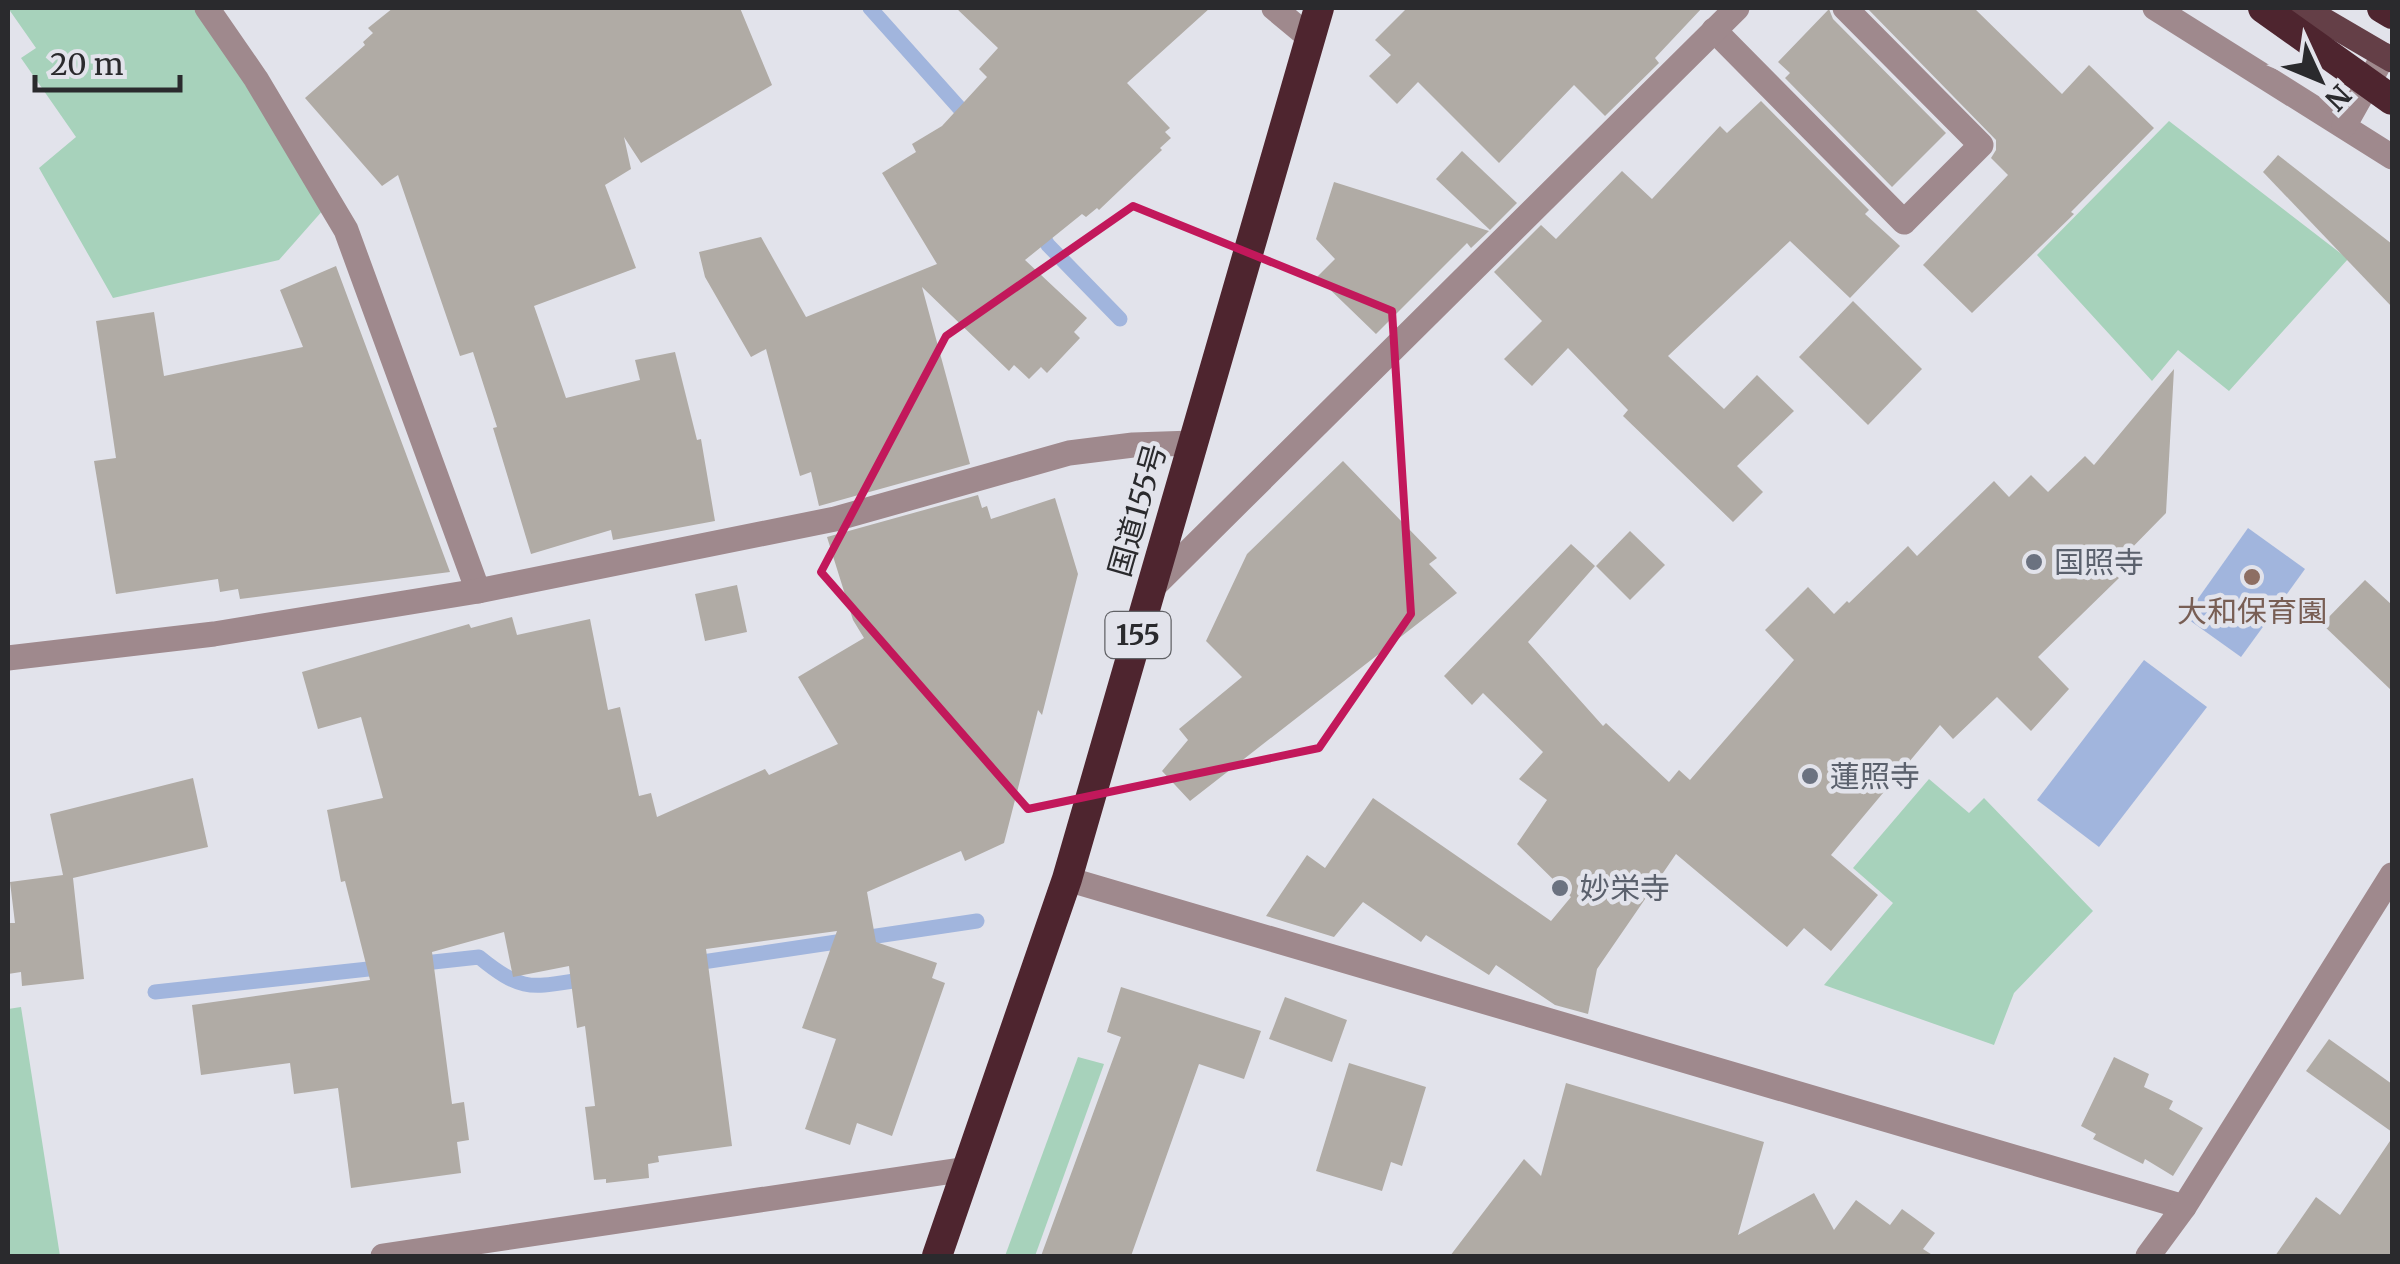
<svg xmlns="http://www.w3.org/2000/svg" width="2400" height="1264" font-family="Merriweather,'Noto Sans JP',serif">
<style>
.green{fill:#a7d2bb}
.water{fill:#a1b5dd}
.lines{fill:none;stroke-linecap:round;stroke-linejoin:round}
.stream{stroke:#a1b5dd;stroke-width:15}
.building{fill:#b0aba5}
.minor{stroke:#9f898d;stroke-width:25}
.major{stroke:#643f47;stroke-width:25}
.highway{stroke:#4e252f;stroke-width:30}
.highway-bridge{stroke:#4e252f;stroke-width:30}
.marked{fill:none;stroke:#c2185b;stroke-width:8;stroke-linejoin:round}
.worship-dot{fill:#6b7280;stroke:#e2e3eb;stroke-width:4}
.education-dot{fill:#8d6e63;stroke:#e2e3eb;stroke-width:4}
.labels{text-anchor:middle;dominant-baseline:central;stroke-width:9;stroke-linejoin:round;paint-order:stroke}
.shield{fill:#e2e3eb;stroke:#616266;stroke-width:2.5}
.shield-label{font-size:28px;font-weight:bold;fill:#2a2a2d}
.street-label{font-size:30px;fill:#2a2a2d;stroke:#e2e3eb}
.worship-label{font-size:30px;fill:#5b616d;stroke:#e2e3eb;text-anchor:start}
.education-label{font-size:30px;fill:#785e54;stroke:#e2e3eb}
</style>
<rect width="100%" height="100%" fill="#e2e3eb"/>
<g class="green">
<polygon points="8,8 195,8 244,77 324,209 279,260 113,298 39,168 76,137 21,58 36,48"/>
<polygon points="2169,121 2348,259 2229,391 2178,350 2152,381 2037,255"/>
<polygon points="1929,779 1969,813 1984,798 2093,911 2014,993 1994,1045 1824,985 1893,903 1853,868"/>
<polygon points="21,1007 60,1256 8,1256 8,1009"/>
<polygon points="1078,1057 1104,1064 1035,1256 1005,1256"/>
</g>
<g class="water">
<polygon points="2248,528 2305,569 2241,657 2185,617"/>
<polygon points="2144,660 2207,707 2099,847 2037,800"/>
</g>
<g class="lines">
<g class="stream">
<polyline points="870,8 971,121"/>
<polyline points="1036,226 1048,245 1120,319"/>
<path d="M415,964L479,957C524,994 532,987 587,979"/>
<polyline points="689,964 977,921"/>
<polyline points="155,992 387,967"/>
</g>
</g>
<g class="building">
<polygon points="393,8 740,8 772,85 641,163 624,137 631,169 605,185 636,268 534,306 566,398 640,380 635,360 675,352 697,440 701,439 715,521 613,540 611,530 531,554 493,428 497,427 473,352 460,356 398,175 382,186 305,98 365,45 363,42 373,33 368,28"/>
<polygon points="956,8 1210,8 1127,83 1170,128 1165,132 1171,138 1160,148 1162,150 1099,210 1097,208 1086,217 1082,214 1025,260 1087,318 1074,332 1080,338 1047,373 1041,367 1029,379 1014,365 1009,371 922,287 970,464 819,506 811,472 800,476 766,349 751,357 705,277 699,252 761,237 806,317 937,264 882,173 916,152 912,144 942,126 987,77 979,69 998,48"/>
<polygon points="1407,8 1702,8 1655,58 1659,63 1605,116 1574,85 1499,163 1418,82 1397,104 1369,76 1391,55 1375,40"/>
<polygon points="1867,8 1974,8 2062,94 2089,65 2154,128 2071,212 2074,214 1972,313 1923,265 2008,175 1991,158 1996,150 1996,140"/>
<polygon points="1829,9 1833,19 1946,133 1892,187 1785,78 1790,73 1778,62"/>
<polygon points="1761,101 1869,210 1865,214 1900,246 1850,298 1790,241 1668,356 1724,409 1757,375 1794,411 1737,466 1763,492 1733,522 1623,416 1628,410 1568,348 1532,386 1504,359 1542,321 1494,272 1541,225 1556,239 1622,171 1652,199 1720,126 1727,133"/>
<polygon points="1462,151 1517,203 1490,230 1436,179"/>
<polygon points="2278,155 2392,244 2392,307 2263,172"/>
<polygon points="1334,182 1439,215 1489,231 1471,248 1467,243 1376,334 1317,277 1335,259 1316,239"/>
<polygon points="336,266 450,572 240,599 238,589 220,592 218,579 116,594 94,461 116,458 96,321 154,312 164,376 303,347 280,290"/>
<polygon points="1853,301 1922,369 1868,425 1799,357"/>
<polygon points="2174,369 2166,513 2117,563 2120,566 2112,573 2119,578 2038,657 2069,689 2031,731 1997,697 1953,739 1940,725 1831,855 1878,895 1831,951 1804,928 1787,947 1676,854 1597,969 1588,1014 1555,1005 1496,965 1489,975 1426,935 1421,942 1363,902 1334,937 1266,916 1307,855 1325,868 1373,798 1551,921 1571,897 1517,844 1547,800 1519,779 1543,752 1483,693 1472,705 1444,676 1571,544 1595,566 1528,642 1603,726 1606,723 1669,782 1679,770 1690,780 1794,660 1765,630 1808,587 1834,614 1847,601 1849,603 1908,546 1917,556 1994,481 2009,497 2031,475 2048,492 2085,456 2094,465"/>
<polygon points="1343,461 1437,558 1429,564 1457,593 1190,801 1162,771 1188,740 1179,729 1242,677 1206,641 1247,554"/>
<polygon points="978,495 982,508 987,506 991,519 1055,498 1078,574 1042,715 1038,710 1004,843 965,861 961,851 867,892 876,942 937,963 932,978 945,983 892,1136 857,1123 850,1145 805,1129 836,1039 802,1028 837,931 706,949 732,1146 658,1156 659,1162 648,1164 649,1178 606,1183 606,1179 594,1180 585,1107 595,1106 585,1026 577,1028 569,966 513,977 504,932 432,952 452,1104 464,1102 469,1140 457,1142 461,1173 351,1188 338,1088 294,1094 290,1063 201,1075 192,1005 370,980 345,881 341,882 327,810 383,798 361,717 318,729 302,672 469,624 471,628 512,617 517,635 590,619 608,710 620,707 639,796 651,793 657,817 765,769 769,775 838,744 798,677 864,638 853,620 827,537"/>
<polygon points="1630,531 1665,565 1630,600 1596,566"/>
<polygon points="2365,580 2392,605 2392,691 2322,624"/>
<polygon points="737,585 747,632 705,641 695,594"/>
<polygon points="193,778 208,847 73,878 84,979 22,986 21,972 8,974 8,923 15,923 10,882 63,875 50,814"/>
<polygon points="1121,987 1261,1031 1244,1079 1199,1064 1131,1256 1041,1256 1121,1037 1107,1032"/>
<polygon points="1285,997 1347,1020 1332,1062 1269,1039"/>
<polygon points="2329,1039 2392,1084 2392,1132 2306,1071"/>
<polygon points="2114,1057 2149,1074 2144,1087 2173,1101 2169,1109 2203,1128 2173,1176 2145,1159 2143,1164 2093,1139 2096,1134 2081,1126"/>
<polygon points="1349,1063 1426,1087 1402,1166 1391,1162 1382,1191 1316,1171"/>
<polygon points="1566,1083 1764,1142 1738,1235 1814,1193 1834,1230 1856,1200 1890,1225 1902,1209 1935,1233 1923,1249 1934,1256 1450,1256 1524,1159 1541,1176"/>
<polygon points="2392,1138 2392,1256 2275,1256 2316,1197 2340,1215"/>
</g>
<g class="lines">
<g class="minor">
<polyline points="207,8 256,79 346,230 478,591"/>
<polyline points="1274,8 1310,38"/>
<polyline points="2155,8 2392,157"/>
<polyline points="1714,30 1904,222 1981,145 1845,8"/>
<polyline points="2344,126 2384,55"/>
<polyline points="1151,589 1737,8"/>
<polyline points="8,658 214,634 478,591 835,519 1069,453 1133,445 1193,443"/>
<polyline points="1067,879 2184,1207"/>
<polyline points="383,1256 967,1169"/>
<polyline points="2148,1256 2184,1207 2392,875"/>
</g>
<polyline class="major" points="2303,8 2392,60"/>
<g class="highway">
<polyline points="2382,8 2392,14"/>
<polyline points="937,1256 1067,879 1319,8"/>
</g>
<polyline class="highway-bridge" points="2263,8 2392,100"/>
</g>
<path class="marked" d="M1133,206L1392,311L1411,614L1319,748L1028,809L821,572L946,336Z"/>
<g class="worship-dot">
<circle cx="2034" cy="562" r="10"/>
<circle cx="1810" cy="776" r="10"/>
<circle cx="1560" cy="888" r="10"/>
</g>
<circle class="education-dot" cx="2252" cy="577" r="10"/>
<g class="labels">
<rect class="shield" x="1105.5" y="612" width="65" height="46" rx="8"/>
<g class="shield-label">
<text x="1138" y="635">155</text>
</g>
<g class="street-label">
<text transform="translate(1137 510) rotate(-74)">国道155号</text>
</g>
<g class="worship-label">
<text x="2054" y="562">国照寺</text>
<text x="1830" y="776">蓮照寺</text>
<text x="1580" y="888">妙栄寺</text>
</g>
<g class="education-label">
<text x="2252" y="611">大和保育園</text>
</g>
</g>
<rect width="2400" height="1264" fill="none" stroke="#2a2a2d" stroke-width="20"/>
<g transform="translate(2320 80) rotate(134)" stroke="#e2e3eb" stroke-width="8" paint-order="stroke">
<path d="M0-8L18 38L0 25L-18 38Z" fill="#2a2a2d"/>
<text y="-15" font-size="28" font-weight="bold" text-anchor="middle" fill="#2a2a2d">N</text>
</g>
<path d="M35 75v15h145v-15" fill="none" stroke="#2a2a2d" stroke-width="5"/>
<text x="50" y="75" font-size="30" fill="#2a2a2d" stroke="#e2e3eb" stroke-width="8" paint-order="stroke">20 m</text>
</svg>
